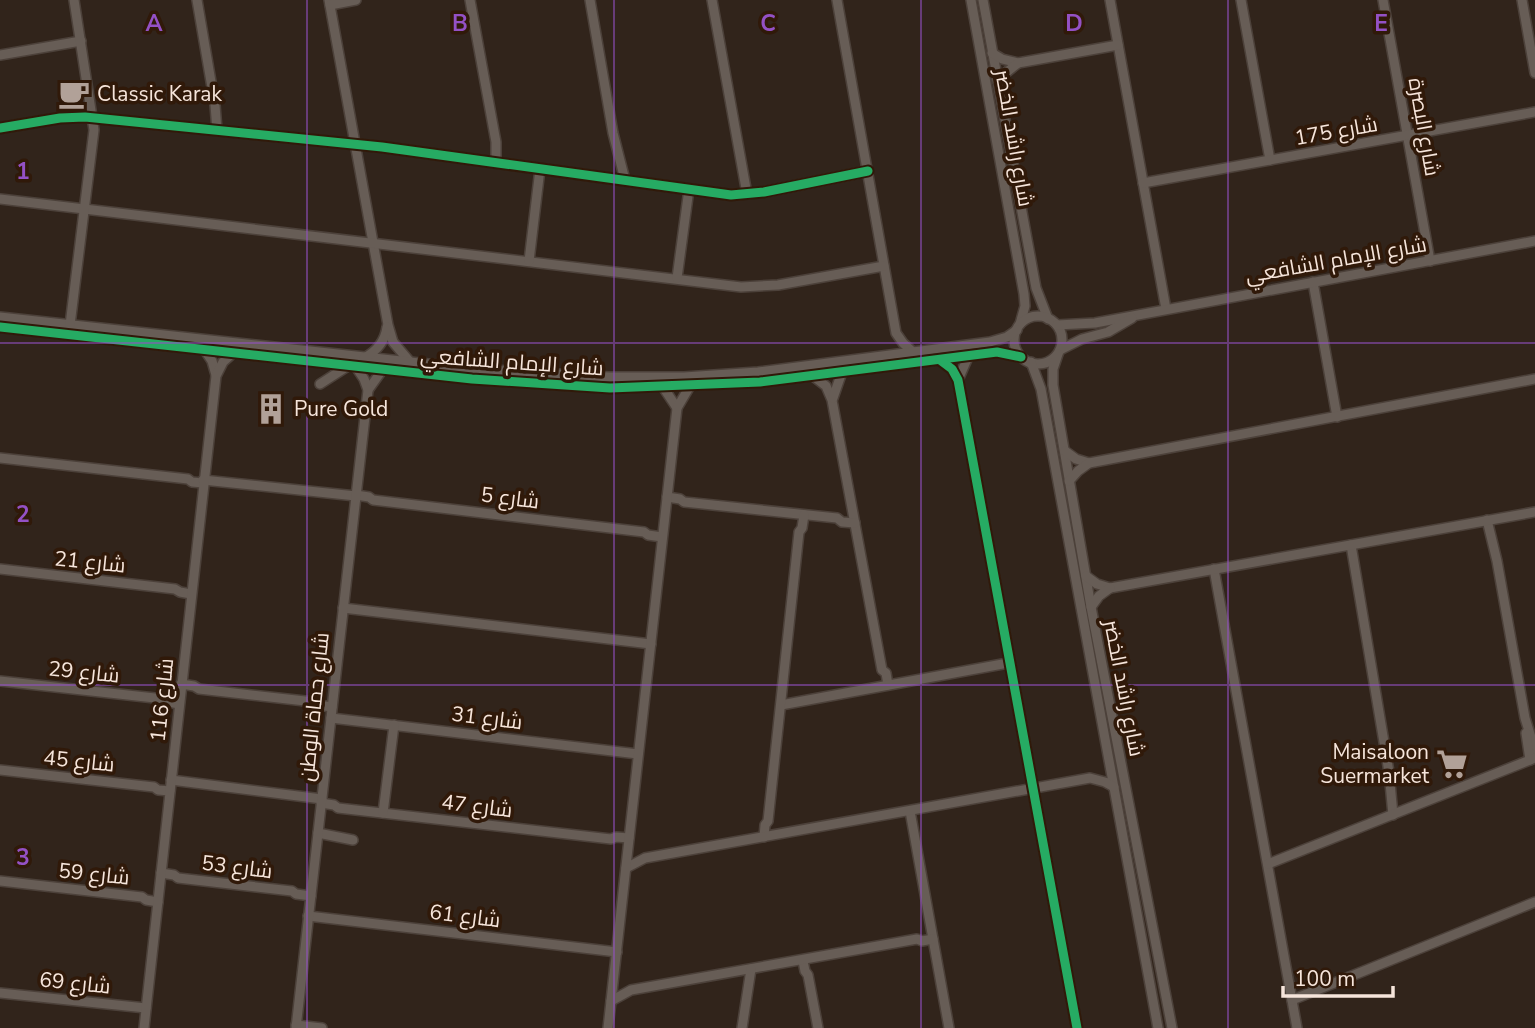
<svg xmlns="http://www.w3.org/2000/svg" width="1535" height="1028" font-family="'Nunito Sans',Cairo,sans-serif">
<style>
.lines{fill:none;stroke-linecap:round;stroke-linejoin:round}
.minor-casing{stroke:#4c413a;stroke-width:12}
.minor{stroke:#675d56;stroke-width:9}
.cycleway-casing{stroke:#301909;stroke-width:13}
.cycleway{stroke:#26ab63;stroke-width:9}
.grid{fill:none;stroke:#9451c5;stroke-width:2;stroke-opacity:0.55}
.labels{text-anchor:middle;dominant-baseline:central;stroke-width:7;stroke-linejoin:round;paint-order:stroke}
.poi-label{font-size:21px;fill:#f6e5db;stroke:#301909;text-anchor:start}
.street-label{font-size:21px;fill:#f6e5db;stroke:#301909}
.grid-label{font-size:23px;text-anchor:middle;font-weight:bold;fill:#9451c5;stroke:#301909;stroke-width:7;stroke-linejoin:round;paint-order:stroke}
</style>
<rect width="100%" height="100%" fill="#31241b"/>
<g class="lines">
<defs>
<g id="minor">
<polyline points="197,0 215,105 217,130"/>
<polyline points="329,0 388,325 393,342 410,362"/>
<polyline points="470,0 496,142 496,162"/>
<polyline points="590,0 613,133 625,180"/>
<polyline points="712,0 747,194"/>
<polyline points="837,0 896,333 903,343 913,352"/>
<polyline points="971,0 1024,294 1025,306 1020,324"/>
<polyline points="983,0 1036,288 1048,319"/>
<polyline points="1110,0 1166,309"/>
<polyline points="1241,0 1270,160"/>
<polyline points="1383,0 1430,261"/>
<polyline points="1522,0 1535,73"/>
<polyline points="330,5 356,0"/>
<polyline points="992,53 1002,59 1018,63 1118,45"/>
<polyline points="0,55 81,41"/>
<polyline points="997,80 1018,63"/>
<polyline points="0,128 60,118 85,117 382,147 731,195 764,192 868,171"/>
<polyline points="1143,183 1535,112"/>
<polyline points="0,199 741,287 778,285 884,266"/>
<polyline points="529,261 540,169"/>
<polyline points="677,278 689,189"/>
<polyline points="1313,282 1337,417"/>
<circle cx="1038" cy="340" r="24"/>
<polyline points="0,317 474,369 609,377 684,377 758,372 990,342 1007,337 1017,330"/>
<polyline points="70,325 94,130 74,0"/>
<polyline points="1057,325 1095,323 1535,241"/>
<polyline points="0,327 472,379 610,388 760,382 997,352 1021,357"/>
<polyline points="204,349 212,361 216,375"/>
<polyline points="1060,350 1082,339 1108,332 1132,318"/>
<polyline points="1058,354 1053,369 1053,385 1091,607 1172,1028"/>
<path d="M364,358C377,351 385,342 387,327"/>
<polyline points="940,360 952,369 958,380 1077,1028"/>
<polyline points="1031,362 1041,389 1158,1028"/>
<polyline points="813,376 826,386 832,400 882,670 886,673 888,685"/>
<polyline points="958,380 968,357"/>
<polyline points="320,384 348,366"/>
<polyline points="663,387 677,408"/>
<polyline points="368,390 383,369"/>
<polyline points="833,398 842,372"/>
<polyline points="1065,451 1076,459 1089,463"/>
<polyline points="0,458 188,479 192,482 203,483"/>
<polyline points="203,480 356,496"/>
<polyline points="1069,481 1078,471 1089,463 1535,379"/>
<polyline points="356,495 369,497 373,500 644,532 648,535 662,537"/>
<polyline points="667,497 680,499 684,502 837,518 842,522 855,523"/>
<polyline points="1487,520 1497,561 1525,718 1535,750"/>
<polyline points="1351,545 1389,772 1393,815"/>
<polyline points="0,569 175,589 180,592 191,594"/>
<polyline points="1214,569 1297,1028"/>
<polyline points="1086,576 1097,584 1110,588 1535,512"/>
<polyline points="1091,607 1099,596 1110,588"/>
<polyline points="343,608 651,644"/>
<polyline points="0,681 164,699 168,702 179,704"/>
<polyline points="181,684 194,686 199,689 314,702 318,705 332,707"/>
<polyline points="781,705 1008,663"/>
<polyline points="331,718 638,754"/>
<polyline points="1526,733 1530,760"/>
<polyline points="0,770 154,787 158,790 170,791"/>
<polyline points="171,780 322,799"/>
<polyline points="321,803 334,805 338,808 611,839 616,837 629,838"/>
<polyline points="910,811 949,1028"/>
<polyline points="383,813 394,725"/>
<polyline points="318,833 353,840"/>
<polyline points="764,837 765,825 768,821 799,532 802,528 804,515"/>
<polyline points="1268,864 1535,758"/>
<polyline points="626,868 645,858 1090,778 1105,782 1114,787"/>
<polyline points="161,873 174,875 178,878 292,891 296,894 311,896"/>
<polyline points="0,881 142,897 146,900 158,902"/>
<polyline points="308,916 617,952"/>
<polyline points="803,961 805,971 808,975 818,1028"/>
<polyline points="0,993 146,1008"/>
<polyline points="1292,1000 1535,902"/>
<polyline points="611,1001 631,990 917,939 922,941 933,939"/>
<polyline points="296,1025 322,1028"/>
<polyline points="144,1028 216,376 223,362 233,353"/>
<polyline points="296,1028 368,390 364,379 356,367"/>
<polyline points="608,1028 677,408 690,386"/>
<polyline points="742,1028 751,969"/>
</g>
</defs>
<use href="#minor" class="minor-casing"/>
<use href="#minor" class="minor"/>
<defs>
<g id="cycleway">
<polyline points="0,128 60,118 85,117 382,147 731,195 764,192 868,171"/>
<polyline points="0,327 472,379 610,388 760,382 997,352 1021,357"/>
<polyline points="940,360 952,369 958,380 1077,1028"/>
</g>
</defs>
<use href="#cycleway" class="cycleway-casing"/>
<use href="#cycleway" class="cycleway"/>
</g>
<path class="grid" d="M307,0V1028M614,0V1028M921,0V1028M1228,0V1028M0,343H1535M0,685H1535"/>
<defs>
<symbol id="cafe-bare" viewBox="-9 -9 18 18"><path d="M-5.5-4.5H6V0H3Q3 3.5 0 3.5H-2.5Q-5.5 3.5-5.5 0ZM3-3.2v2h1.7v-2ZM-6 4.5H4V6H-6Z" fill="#b1a198" stroke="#301909" stroke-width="2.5" paint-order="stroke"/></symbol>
<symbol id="building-bare" viewBox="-9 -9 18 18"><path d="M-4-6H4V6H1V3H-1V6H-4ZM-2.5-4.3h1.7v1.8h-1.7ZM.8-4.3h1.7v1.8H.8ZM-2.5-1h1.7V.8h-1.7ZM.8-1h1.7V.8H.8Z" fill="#b1a198" stroke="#301909" stroke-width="2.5" paint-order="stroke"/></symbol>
<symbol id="supermarket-bare" viewBox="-9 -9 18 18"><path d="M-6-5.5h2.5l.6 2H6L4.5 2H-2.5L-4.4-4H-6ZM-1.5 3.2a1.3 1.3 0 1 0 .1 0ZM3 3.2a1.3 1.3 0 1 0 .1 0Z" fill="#b1a198" stroke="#301909" stroke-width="2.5" paint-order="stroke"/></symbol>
</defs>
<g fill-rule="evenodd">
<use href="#cafe-bare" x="52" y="72" width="44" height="44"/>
<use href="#building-bare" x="249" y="387" width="44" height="44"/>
<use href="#supermarket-bare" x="1430" y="742" width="44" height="44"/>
</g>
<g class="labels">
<g class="poi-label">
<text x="97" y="94">Classic Karak</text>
<text x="294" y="409">Pure Gold</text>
<text x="1429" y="752" text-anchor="end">Maisaloon<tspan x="1429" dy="24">Suermarket</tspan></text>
</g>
<g class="street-label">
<text transform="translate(1424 127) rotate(80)">شارع البصرة</text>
<text transform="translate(1336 131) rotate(-10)">شارع 175</text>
<text transform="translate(1014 138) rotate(80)">شارع راشد الخضر</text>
<text transform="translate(1336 260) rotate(-10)">شارع الإمام الشافعي</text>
<text transform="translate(512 362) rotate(4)">شارع الإمام الشافعي</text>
<text transform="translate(510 498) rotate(7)">شارع 5</text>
<text transform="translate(90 562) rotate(6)">شارع 21</text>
<text transform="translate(84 672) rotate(6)">شارع 29</text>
<text transform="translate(1124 688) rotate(79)">شارع راشد الخضر</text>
<text transform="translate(162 700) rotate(-84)">شارع 116</text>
<text transform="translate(314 707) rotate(-84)">شارع حماة الوطن</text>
<text transform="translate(487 718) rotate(7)">شارع 31</text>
<text transform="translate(79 761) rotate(6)">شارع 45</text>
<text transform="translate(477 806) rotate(7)">شارع 47</text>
<text transform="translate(237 867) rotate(7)">شارع 53</text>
<text transform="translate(94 874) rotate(6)">شارع 59</text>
<text transform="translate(465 916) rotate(7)">شارع 61</text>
<text transform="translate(75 983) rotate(6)">شارع 69</text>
</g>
</g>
<g class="grid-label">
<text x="154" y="31">A</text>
<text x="460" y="31">B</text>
<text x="768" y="31">C</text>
<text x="1074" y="31">D</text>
<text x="1381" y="31">E</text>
<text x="23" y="179">1</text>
<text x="23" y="522">2</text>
<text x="23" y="865">3</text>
</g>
<path d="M1283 986v10h110v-10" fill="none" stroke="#f6e5db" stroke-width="3.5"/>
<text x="1294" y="986" font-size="21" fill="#f6e5db" stroke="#301909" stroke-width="5" paint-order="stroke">100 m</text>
</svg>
